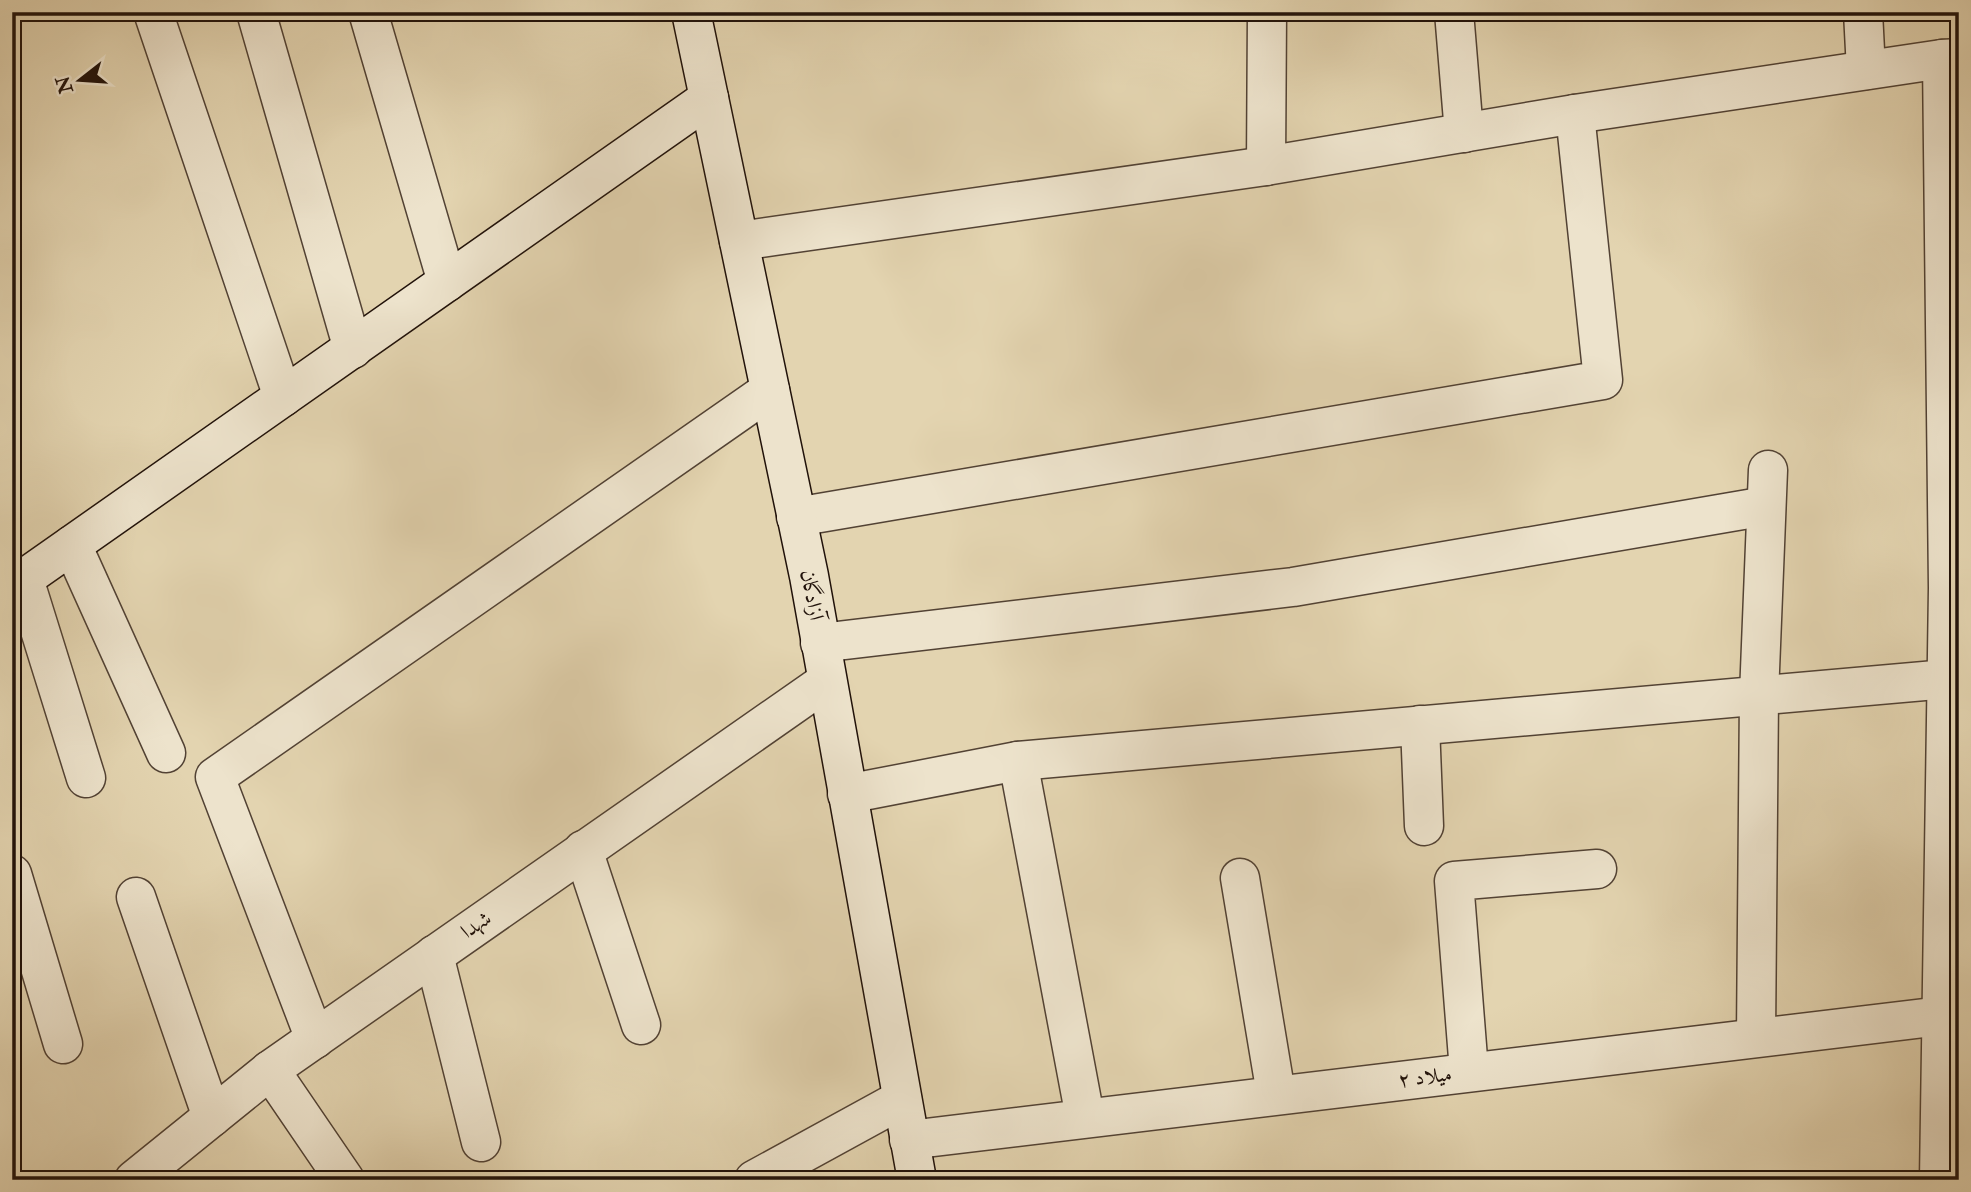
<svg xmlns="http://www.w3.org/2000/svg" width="1971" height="1192" font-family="'IM FELL Double Pica',Amiri,serif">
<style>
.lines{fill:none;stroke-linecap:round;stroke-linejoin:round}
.street-casing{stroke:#524234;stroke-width:41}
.secondary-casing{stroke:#21120a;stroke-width:41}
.street{stroke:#ede3cc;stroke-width:38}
.secondary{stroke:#ede3cc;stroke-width:38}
.labels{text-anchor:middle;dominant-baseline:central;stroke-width:5;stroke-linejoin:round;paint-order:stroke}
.street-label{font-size:21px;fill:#21120a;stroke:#ede3cc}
</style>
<rect width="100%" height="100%" fill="#e3d4b0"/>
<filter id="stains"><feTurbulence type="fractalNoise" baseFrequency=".00286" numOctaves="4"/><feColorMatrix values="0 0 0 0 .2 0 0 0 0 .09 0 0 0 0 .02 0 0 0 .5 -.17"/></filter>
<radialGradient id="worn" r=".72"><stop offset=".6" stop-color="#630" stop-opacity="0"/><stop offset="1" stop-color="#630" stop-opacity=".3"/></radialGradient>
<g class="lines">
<defs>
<g id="street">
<polyline points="153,12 283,397"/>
<polyline points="256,12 353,349"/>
<polyline points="368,12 447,282"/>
<polyline points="1454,12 1464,133"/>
<polyline points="1863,12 1866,70"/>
<polyline points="1266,166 1267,12"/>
<polyline points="739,241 1266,166 1575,114 1942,59 1959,58"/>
<polyline points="796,517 1603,380 1575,114"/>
<polyline points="72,545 166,753"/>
<polyline points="24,579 86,778"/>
<polyline points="820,643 1293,587 1766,506"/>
<polyline points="1420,725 1424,826"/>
<polyline points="1018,761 1085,1117"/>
<polyline points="847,794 1018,761 1947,679"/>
<polyline points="583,850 641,1025"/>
<polyline points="12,874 63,1044"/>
<polyline points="1240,878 1276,1094"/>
<polyline points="136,897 212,1117"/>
<polyline points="434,955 481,1142"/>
<polyline points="1756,1037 1759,695 1768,470"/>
<polyline points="315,1039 215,777 770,390"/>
<polyline points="270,1070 345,1180"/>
<polyline points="1469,1071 1454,881 1597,869"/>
<polyline points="909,1140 1941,1016"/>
<polyline points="134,1180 270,1070 827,681"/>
<polyline points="754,1180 902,1099"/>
<polyline points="1939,1180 1948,588 1942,59"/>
</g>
<g id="secondary">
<polyline points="691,12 809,576 917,1180"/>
<polyline points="12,587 709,98"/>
</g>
</defs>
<use href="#street" class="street-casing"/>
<use href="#secondary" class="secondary-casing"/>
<use href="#street" class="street"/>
<use href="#secondary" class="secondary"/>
</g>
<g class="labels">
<g class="street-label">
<text transform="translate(812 595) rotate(79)">آزادگان</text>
<text transform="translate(476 925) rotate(-35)">شهدا</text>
<text transform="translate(1425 1077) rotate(-7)">میلاد ۲</text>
</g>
</g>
<rect width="1971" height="1192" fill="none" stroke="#e3d4b0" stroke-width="42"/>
<rect x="14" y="14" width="1943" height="1164" fill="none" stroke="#21120a" stroke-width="3.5"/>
<rect x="21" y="21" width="1929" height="1150" fill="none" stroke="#21120a" stroke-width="2"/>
<g transform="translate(80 80) rotate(253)" stroke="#ede3cc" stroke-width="5" paint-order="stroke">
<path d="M0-5L12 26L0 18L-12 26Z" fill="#21120a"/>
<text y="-10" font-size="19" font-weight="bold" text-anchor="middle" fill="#21120a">N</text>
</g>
<rect width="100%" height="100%" filter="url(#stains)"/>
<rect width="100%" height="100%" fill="url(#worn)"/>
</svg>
